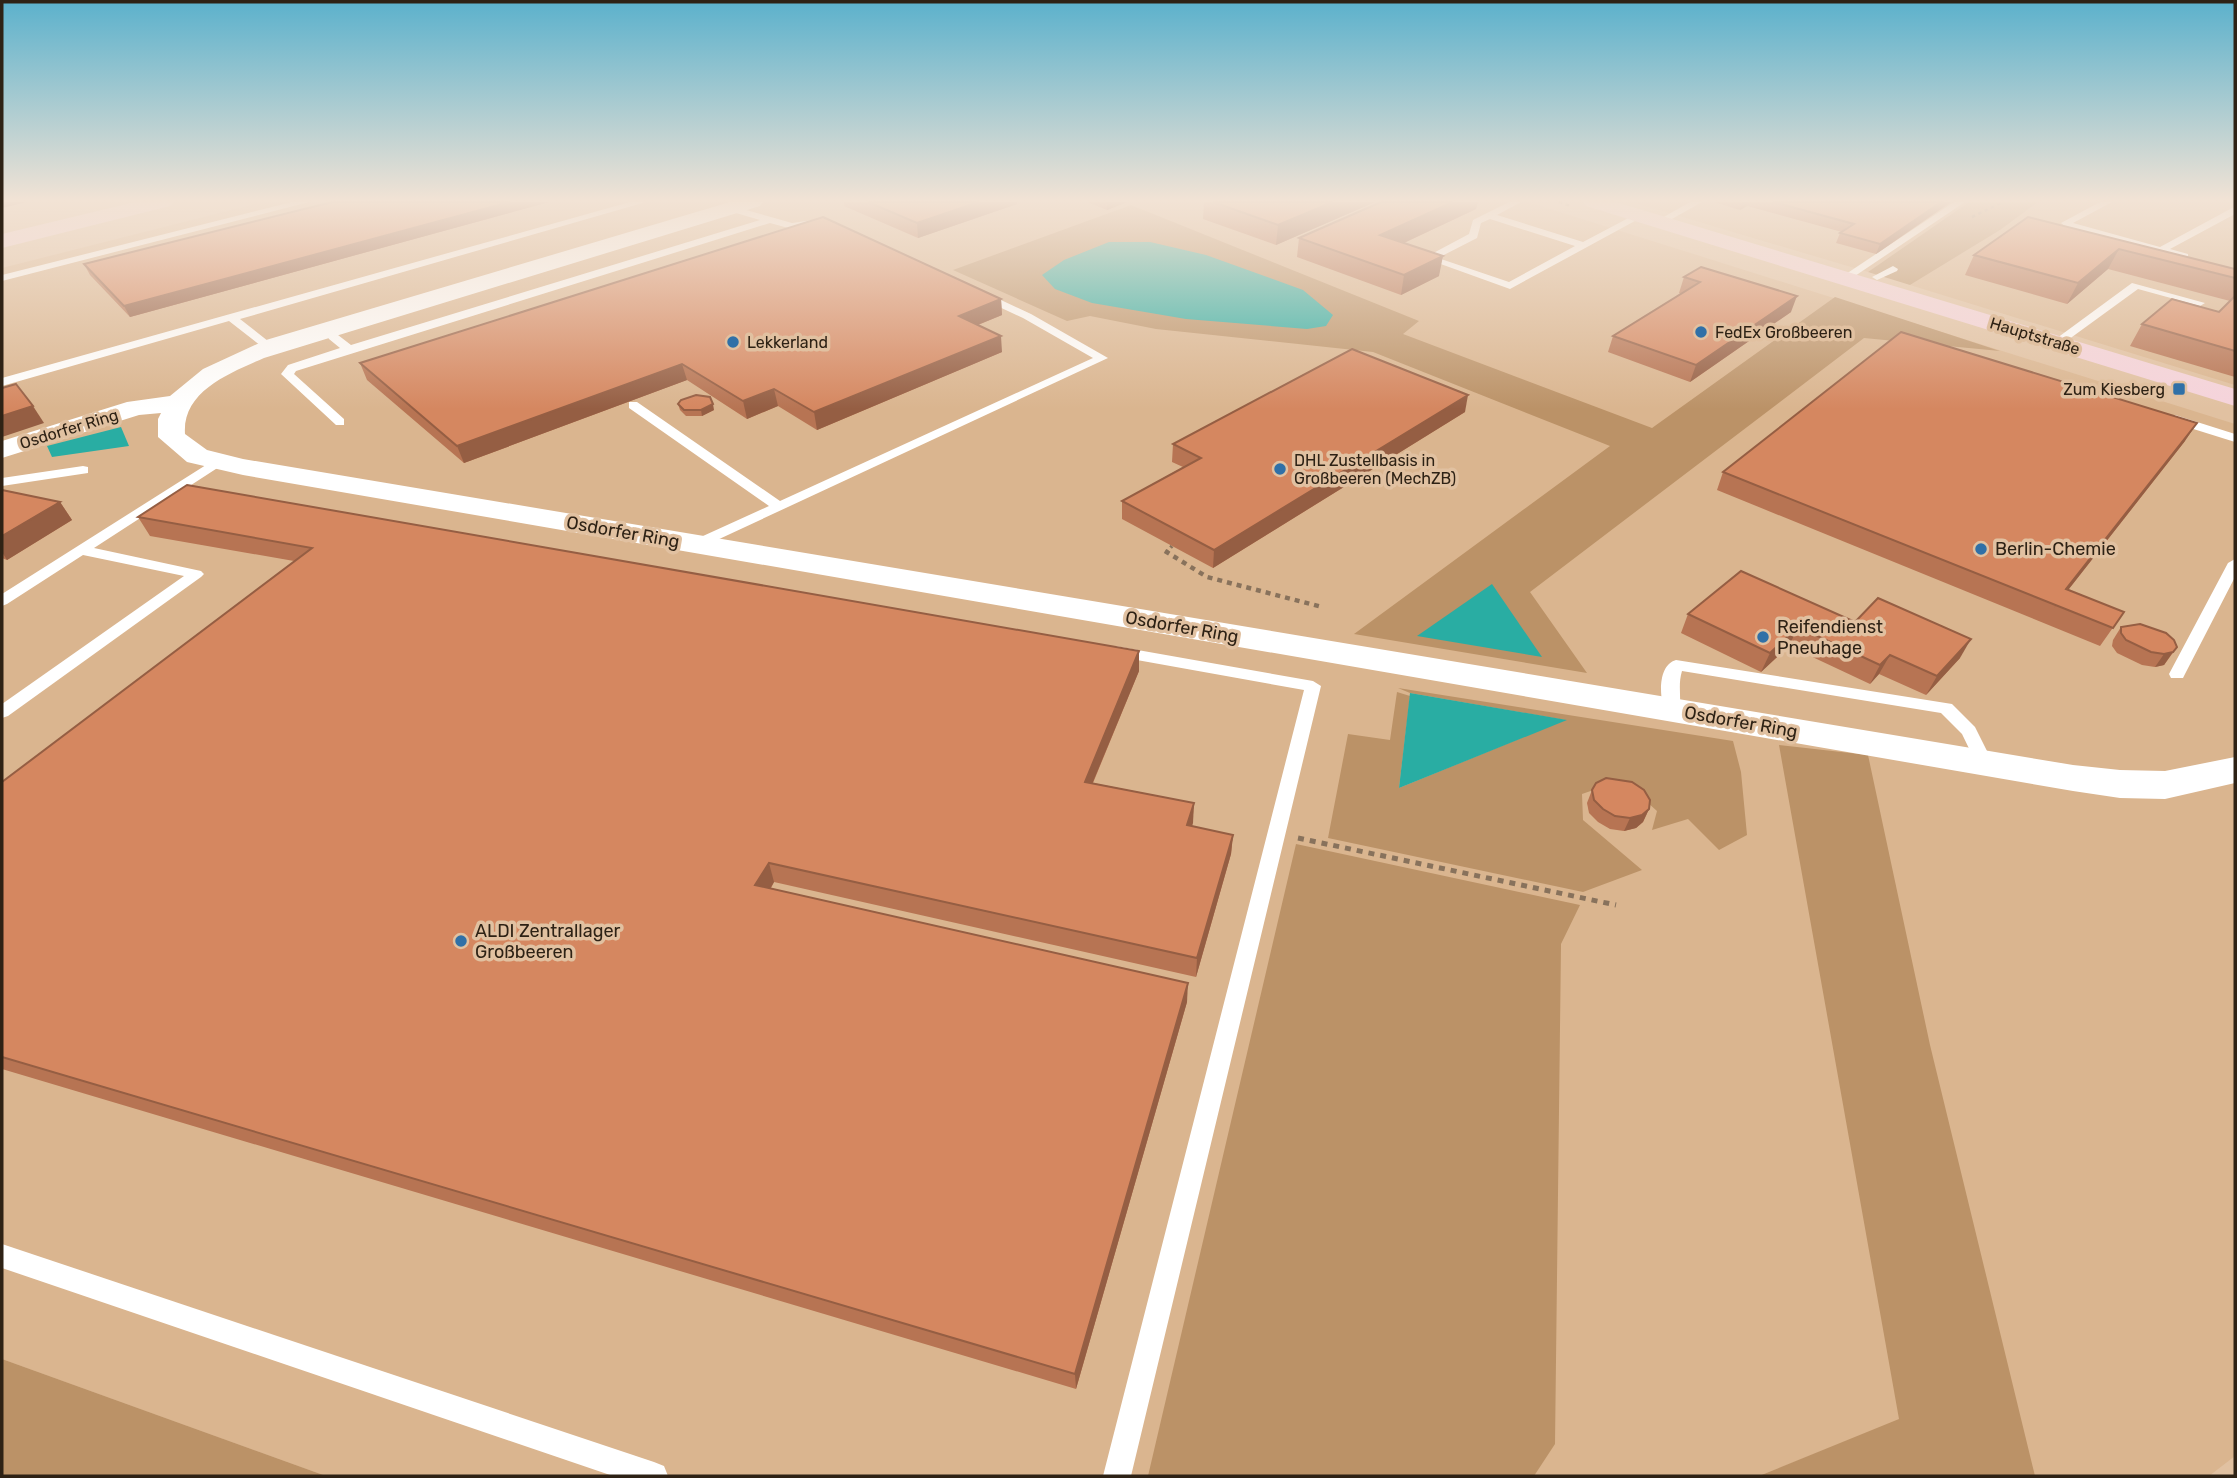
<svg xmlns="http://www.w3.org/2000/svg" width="2237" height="1478" font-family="Rubik,sans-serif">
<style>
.built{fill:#dab58f}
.green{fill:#bb9267}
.water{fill:#29ada3}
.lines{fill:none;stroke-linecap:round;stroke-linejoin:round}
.path-far3{stroke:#88725c;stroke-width:2.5;stroke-dasharray:3.5 3.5;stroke-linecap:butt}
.path-far2{stroke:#88725c;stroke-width:3.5;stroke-dasharray:3.5 3.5;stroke-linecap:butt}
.path-far1{stroke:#88725c;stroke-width:4.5;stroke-dasharray:5 5;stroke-linecap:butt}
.path{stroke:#88725c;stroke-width:5;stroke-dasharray:6 6;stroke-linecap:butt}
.lane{fill:#fff;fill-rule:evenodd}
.street{fill:#fff;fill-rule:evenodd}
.secondary{fill:#f5d3db;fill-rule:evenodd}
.wall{fill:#b77453}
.shaded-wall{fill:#955e43}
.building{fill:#d58760;stroke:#955e43;stroke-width:2}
.poi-dot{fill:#3070a7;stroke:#e1c1a1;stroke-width:2.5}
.labels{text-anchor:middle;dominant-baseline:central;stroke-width:7;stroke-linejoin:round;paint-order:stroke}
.far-poi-label{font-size:16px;fill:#2e2215;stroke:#e1c1a1;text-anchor:start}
.far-street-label{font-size:16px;fill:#2e2215;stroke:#e1c1a1}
.street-label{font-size:18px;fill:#2e2215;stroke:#e1c1a1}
.poi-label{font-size:18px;fill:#2e2215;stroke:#e1c1a1;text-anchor:start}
</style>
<rect width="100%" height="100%" fill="#e1c1a1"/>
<g class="built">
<polygon points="263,202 1528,202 2235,424 2235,1456 2209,1476 1983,1476 1899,1420 1759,1476 326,1476 2,1359 2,268"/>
<polygon points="1632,202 1969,202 1868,272"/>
<polygon points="2038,202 2235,202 2235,385 1910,285 2000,230"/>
</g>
<g class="green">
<polygon points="1969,202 2038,202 2000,230 1910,285 1868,272"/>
<polygon points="1131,205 1419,321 1403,334 1652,428 1835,297 2000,351 1864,338 1530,592 1587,673 1354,634 1610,446 1373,352 1156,329 1090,316 1067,321 953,270"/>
<polygon points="1398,688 1733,741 1741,772 1747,835 1719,850 1688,819 1652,830 1657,811 1638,794 1608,785 1582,794 1583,820 1642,870 1583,892 1328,838 1348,734 1390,740 1397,692 1410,696 1399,788 1565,720 1410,693"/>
<polygon points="1779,745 1868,755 1930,1045 2035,1476 1759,1476 1899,1419"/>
<polygon points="1296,844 1580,905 1561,944 1555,1444 1534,1476 1148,1476"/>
<polygon points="2,1359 326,1476 2,1476"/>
</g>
<g class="water">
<polygon points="1109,242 1150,242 1206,255 1303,290 1333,315 1326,326 1307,329 1186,319 1092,303 1055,289 1042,275 1064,260"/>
<polygon points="121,427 129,446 52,457 47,446"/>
<polygon points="1492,584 1542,657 1417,636"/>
<polygon points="1410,693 1567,720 1399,788"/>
</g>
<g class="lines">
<g class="path-far3">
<polyline points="1559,202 1571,206"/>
<polyline points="1972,217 2003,202"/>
</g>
<polyline class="path-far2" points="1166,553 1172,546"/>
<polyline class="path-far1" points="1165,551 1207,577 1322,607"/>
<polyline class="path" points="1298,838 1616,905"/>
<g class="lane">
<polygon points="292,202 309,202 2,281 2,275"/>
<polygon points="630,202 646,202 240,319 273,345 273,349 265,349 229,321 2,386 2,378"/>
<path d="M1509,202H1521L1497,215L1583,242L1636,214L1644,216L1510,289L1424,258L1469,234L1473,220ZM1490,219L1575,246L1509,282L1438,258L1477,238L1481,223Z"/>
<polygon points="1690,202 1702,202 1663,224 1655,222"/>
<polygon points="1954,202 1965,202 1849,280 1840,278"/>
<polygon points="2100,202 2112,202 2073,223 2160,247 2232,208 2235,207 2235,214 2170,249 2188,254 2188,258 2184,259 2067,228 2061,223"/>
<polygon points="732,206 792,223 820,219 825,222 792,229 770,223 296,371 294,374 344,419 344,425 336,425 281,374 288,365 340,348 329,339 323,329 325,327 333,327 338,335 351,345 760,220 729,211 727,209"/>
<polygon points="1893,266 1898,269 1897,271 1877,280 1872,277"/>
<polygon points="2132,283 2205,303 2200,306 2138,289 2061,345 2053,345 2053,341"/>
<polygon points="978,293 986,293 1031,314 1108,358 702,547 692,547 690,544 692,541 769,506 629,408 629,402 637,402 780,501 1093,358 1023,318 978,297"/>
<polygon points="2175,415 2235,434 2235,442 2171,422 2171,416"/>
<polygon points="217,458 222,459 222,465 94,548 201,571 204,574 201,577 8,716 2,718 2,704 184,576 83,555 7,604 2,606 2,594"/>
<polygon points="83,466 88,467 88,473 2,486 2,478"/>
<polygon points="2235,559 2235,577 2185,674 2183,678 2171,678 2169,674 2228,563"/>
<polygon points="1115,646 1313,681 1321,686 1131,1476 1103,1476 1304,690 1109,655 1107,651"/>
<path d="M1676,660L1952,704L1975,727L1993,763L1990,767H1978L1962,734L1941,713L1682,671C1677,687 1683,702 1678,714H1666C1659,700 1657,665 1676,660Z"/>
<polygon points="2,1244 654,1462 664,1466 668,1476 613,1476 2,1268"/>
</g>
<path class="street" d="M730,202H763L760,206L264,358C230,373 182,391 185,434L207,450L243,459L2073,765L2120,770L2165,771L2235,757V783L2165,799L2120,798L2073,791L243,475L187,462L158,437V419L161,413L139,415L2,458V441L127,402L170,396L203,369L266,340Z"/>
<g class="secondary">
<polygon points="135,202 173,202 170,206 2,248 2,234"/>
<polygon points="1583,202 1616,202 2235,389 2235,406 1586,206"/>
</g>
</g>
<g class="wall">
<polygon points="332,202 549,202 130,317 90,275 84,264"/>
<polygon points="844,202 1017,202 1017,204 918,238 844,206"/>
<polygon points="1087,202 1127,202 1107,210"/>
<polygon points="1204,202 1375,202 1276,245 1203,219"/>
<polygon points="1714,202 1951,202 1876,254 1836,243 1840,233 1842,232 1747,206 1740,210"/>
<polygon points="1476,209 1404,243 1439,276 1401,295 1297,257 1299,238"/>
<polygon points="2028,217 2235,269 2235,377 2130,346 2142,324 2219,312 2230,301 2108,269 2067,304 1965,275 1974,255"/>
<polygon points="1684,277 1791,312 1690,382 1608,352 1613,336 1681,294 1679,293"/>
<polygon points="1001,299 1002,315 978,325 1002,352 817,430 778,406 747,419 687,380 464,463 367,380 360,363"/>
<polygon points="678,404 714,410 702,416 686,416 680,410"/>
<polygon points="1465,412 1213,568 1122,519 1122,501 1183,467 1172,462 1173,444"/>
<polygon points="2185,441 2068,590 2124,612 2100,646 1717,490 1723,472"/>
<polygon points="2,490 60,502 72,520 7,560 2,558"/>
<polygon points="138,517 1139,671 1093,783 1194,803 1192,826 1233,835 1231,854 1196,977 774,882 771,888 1187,1002 1076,1389 2,1069 2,782 294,561 150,536"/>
<polygon points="1688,614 1855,622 1960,658 1926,695 1879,674 1870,684 1789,646 1761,672 1681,633"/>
<polygon points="2121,627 2177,647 2164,665 2155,667 2142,665 2117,653 2112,646 2113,640"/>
<polygon points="1592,790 1649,809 1643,822 1636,828 1624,831 1610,829 1598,822 1589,813 1587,803"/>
</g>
<g class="shaded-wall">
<polygon points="2,202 27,202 2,208"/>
<polygon points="510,202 549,202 130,317 124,306"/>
<polygon points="979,202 1017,202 1017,204 918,238 917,223"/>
<polygon points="1107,202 1127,202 1107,210"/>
<polygon points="1333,202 1375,202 1276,245 1278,225"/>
<polygon points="1453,202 1478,202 1476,209 1378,255 1380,235"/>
<polygon points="1742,202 1748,202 1747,206 1740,210"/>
<polygon points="1941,202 1951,202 1876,254 1880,244"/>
<polygon points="2119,249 2108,269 2067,304 2078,283"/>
<polygon points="1443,256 1439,276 1401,295 1404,275"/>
<polygon points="1797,296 1791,312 1690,382 1696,365"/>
<polygon points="1001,299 1002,315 960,332 959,316"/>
<polygon points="1001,336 1002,352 817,430 814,412"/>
<polygon points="682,364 687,380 464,463 457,446"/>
<polygon points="774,389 778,406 747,419 743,401"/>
<polygon points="1468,395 1465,412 1213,568 1214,550"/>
<polygon points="713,404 714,410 702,416 701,410"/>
<polygon points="33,406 44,423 2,437 2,416"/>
<polygon points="2197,423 2185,441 2054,608 2066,589"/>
<polygon points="60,502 72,520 7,560 2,552 2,536"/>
<polygon points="1798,627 1789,646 1761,672 1770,653"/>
<polygon points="1971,639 1960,658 1926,695 1937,676"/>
<polygon points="1139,651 1139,671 1085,801 1085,782"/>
<polygon points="2173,652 2164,665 2155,667 2164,654"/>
<polygon points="1890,655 1879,674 1870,684 1880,665"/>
<polygon points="1194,803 1193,823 1186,845 1187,825"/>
<polygon points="1649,809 1643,822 1636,828 1624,831 1630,818"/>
<polygon points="1233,835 1231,854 1196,977 1197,958"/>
<polygon points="769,863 774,882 761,904 755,885"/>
<polygon points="1188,983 1187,1002 1076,1389 1075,1374"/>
</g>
<g class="building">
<polygon points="332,202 510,202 124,306 84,264"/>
<polygon points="868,202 979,202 917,223"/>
<polygon points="1213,202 1333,202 1278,225"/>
<polygon points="1381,202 1453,202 1380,235 1443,256 1404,275 1299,238"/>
<polygon points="1773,202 1941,202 1880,244 1840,233 1854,224"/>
<polygon points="823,217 1001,299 959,316 1001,336 814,412 774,389 743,401 682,364 457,446 360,363"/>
<polygon points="2028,217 2235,269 2235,278 2119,249 2078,283 1974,255"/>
<polygon points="1701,267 1797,296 1696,365 1613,336 1700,282 1684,277"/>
<polygon points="2235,296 2235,351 2142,324 2172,299 2219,312"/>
<polygon points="1901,332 2197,423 2066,589 2124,612 2113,628 1723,472"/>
<polygon points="1352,349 1468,395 1214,550 1122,501 1201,458 1173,444"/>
<polygon points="16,384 33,406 2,416 2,388"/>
<polygon points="696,395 710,397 713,404 701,410 684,410 678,404 681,400"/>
<polygon points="187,485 1139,651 1085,782 1194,803 1187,825 1233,835 1197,958 769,863 755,885 1188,983 1075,1374 2,1057 2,782 312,548 138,517"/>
<polygon points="2,490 60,502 2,536"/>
<polygon points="1741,571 1855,622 1878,598 1971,639 1937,676 1890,655 1880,665 1798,627 1770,653 1688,614"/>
<polygon points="2140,624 2166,633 2174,640 2177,647 2173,652 2164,654 2151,652 2126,640 2121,633 2121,627"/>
<polygon points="1606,778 1632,782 1644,790 1650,800 1649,809 1642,815 1630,818 1615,816 1603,809 1594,800 1592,790 1596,783"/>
</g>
<linearGradient id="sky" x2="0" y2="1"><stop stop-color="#5bb1cc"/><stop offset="0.49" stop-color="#f2e3d5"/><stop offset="1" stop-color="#f2e3d5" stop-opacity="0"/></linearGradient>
<rect width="2237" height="409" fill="url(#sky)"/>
<g class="poi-dot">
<circle cx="1701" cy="332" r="7"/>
<circle cx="733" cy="342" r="7"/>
<rect x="2172" y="382" width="14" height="14" rx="3.5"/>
<circle cx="1280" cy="469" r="7"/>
<circle cx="1981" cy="549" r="7"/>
<circle cx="1763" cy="637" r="7"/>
<circle cx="461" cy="941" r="7"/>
</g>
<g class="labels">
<g class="far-poi-label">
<text x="1715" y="332">FedEx Großbeeren</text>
<text x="747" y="342">Lekkerland</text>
<text x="2165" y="389" text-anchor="end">Zum Kiesberg</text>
<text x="1294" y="460">DHL Zustellbasis in<tspan x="1294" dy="18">Großbeeren (MechZB)</tspan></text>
</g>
<g class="far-street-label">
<text transform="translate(2035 336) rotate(17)">Hauptstraße</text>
<text transform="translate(69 429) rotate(-17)">Osdorfer Ring</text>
</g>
<g class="street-label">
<text transform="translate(623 532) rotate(10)">Osdorfer Ring</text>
<text transform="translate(1182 627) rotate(10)">Osdorfer Ring</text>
<text transform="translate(1741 722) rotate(10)">Osdorfer Ring</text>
</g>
<g class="poi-label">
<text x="1995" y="549">Berlin-Chemie</text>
<text x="1777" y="627">Reifendienst<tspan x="1777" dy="21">Pneuhage</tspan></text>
<text x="475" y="931">ALDI Zentrallager<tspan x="475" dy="21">Großbeeren</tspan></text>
</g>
</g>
<rect width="2237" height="1478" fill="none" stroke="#2e2215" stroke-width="7"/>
</svg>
